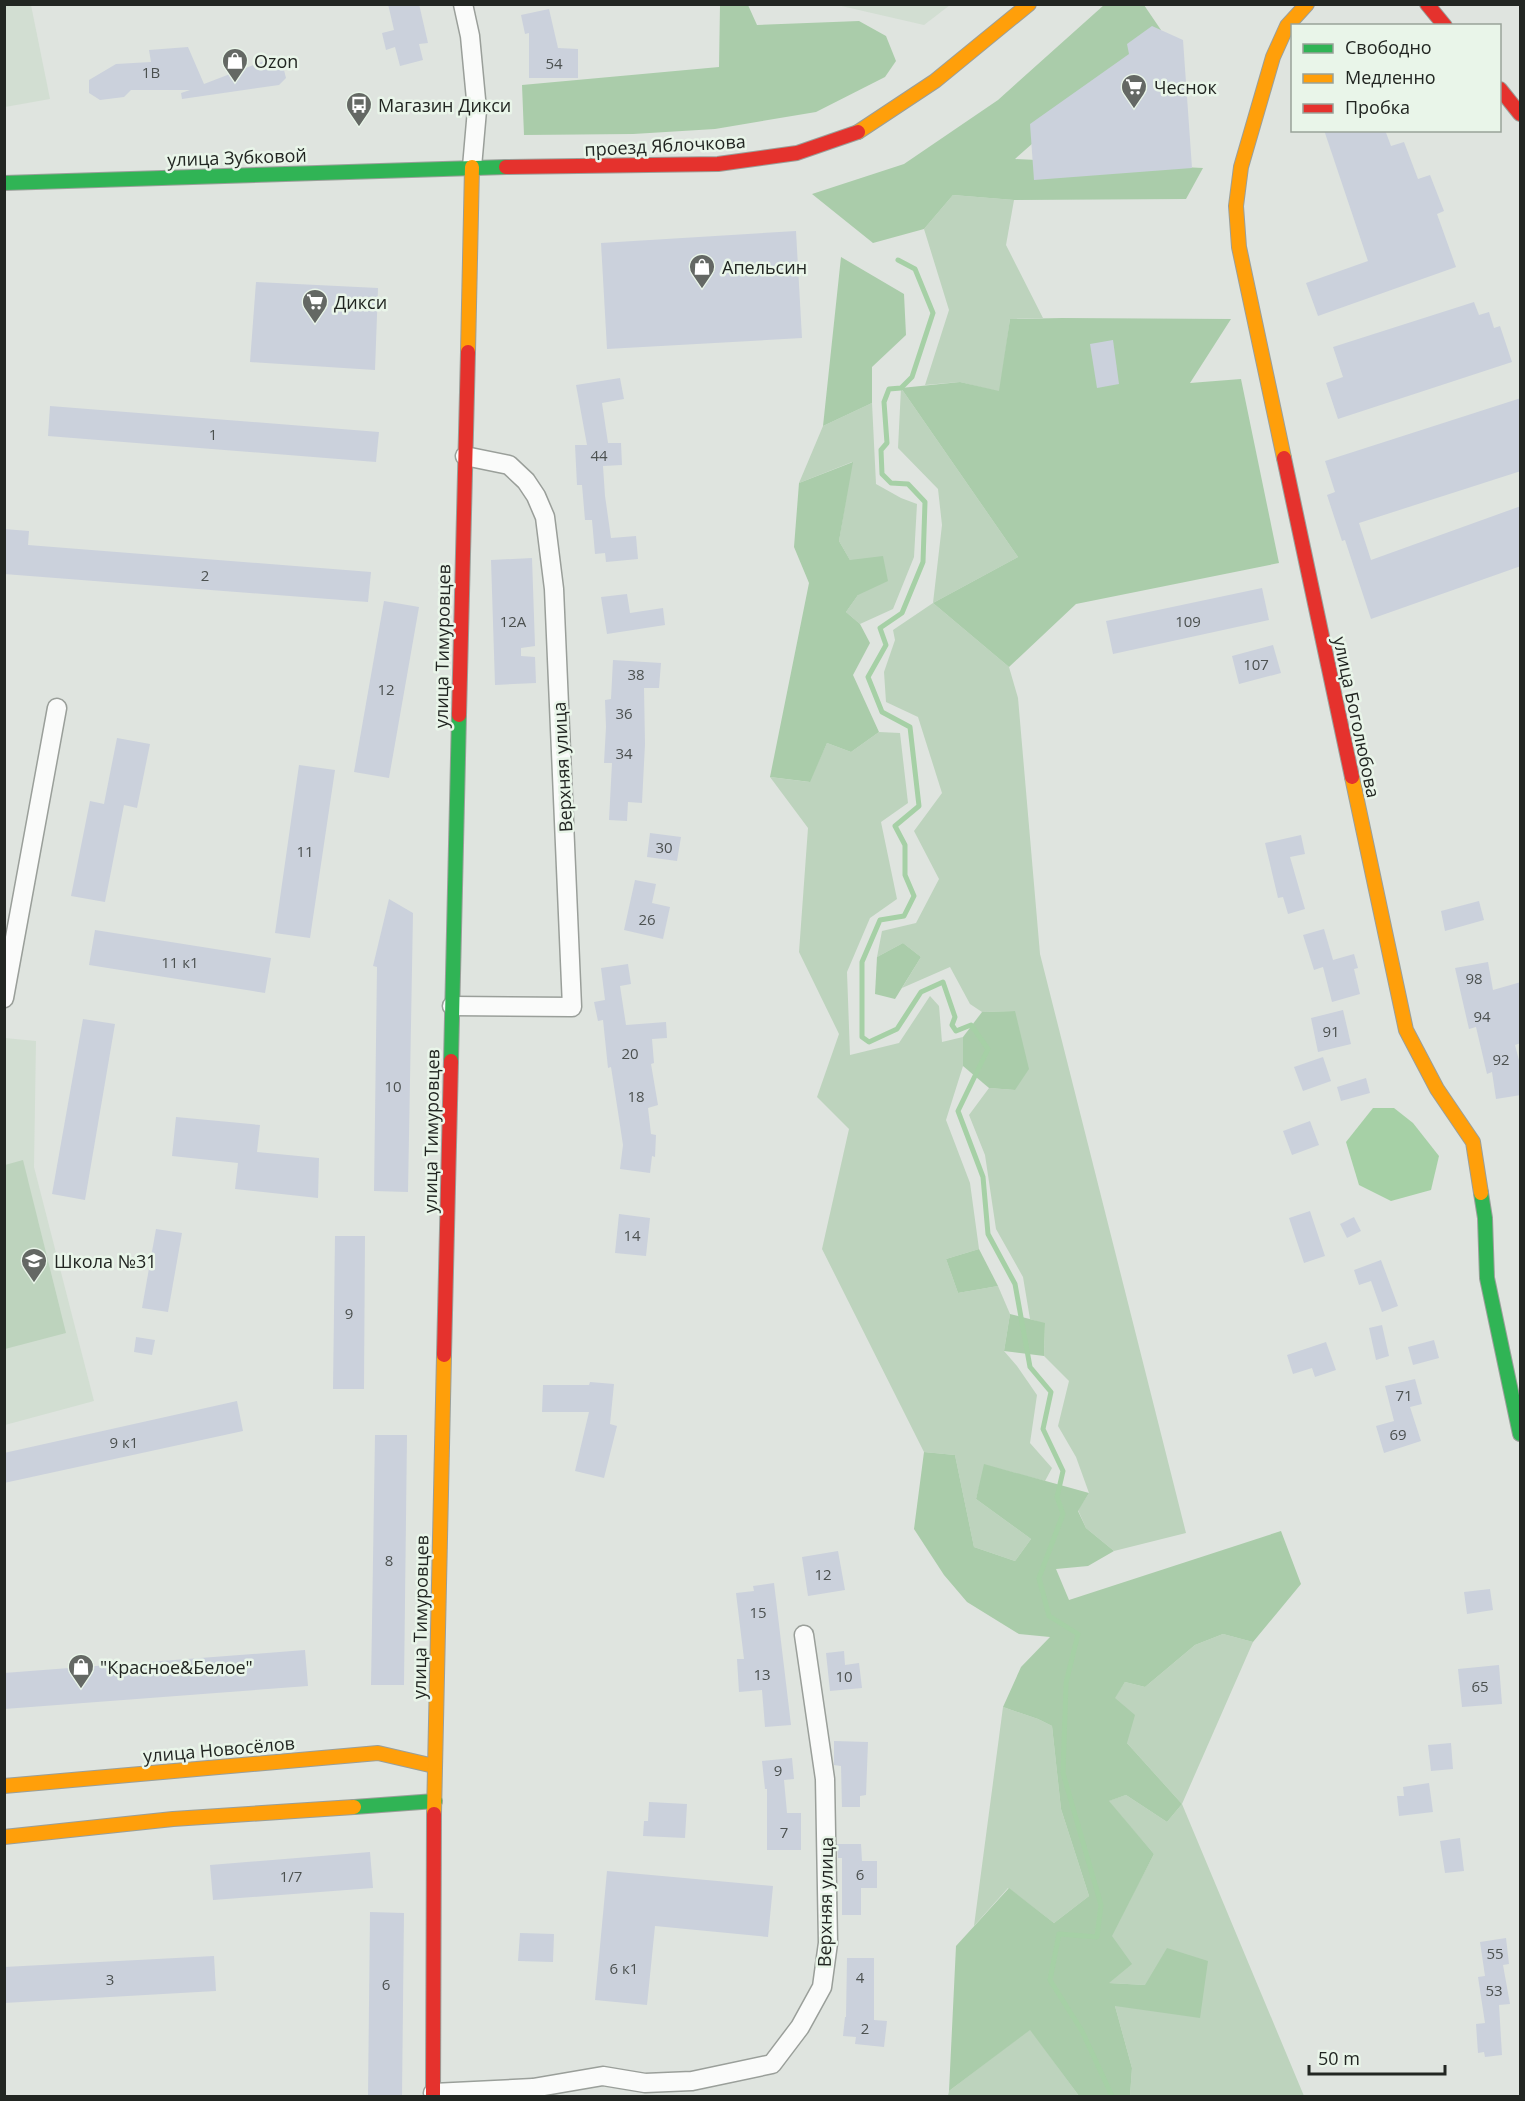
<svg xmlns="http://www.w3.org/2000/svg" width="1525" height="2101" font-family="'Open Sans',sans-serif">
<style>
.built{fill:#d2ded2}
.green{fill:#bdd3bd}
.forest{fill:#aca}
.water{fill:#a6d0a6}
.lines{fill:none;stroke-linecap:round;stroke-linejoin:round}
.stream{stroke:#a6d0a6;stroke-width:5}
.building{fill:#cbd1dc}
.street-casing{stroke:#9a9f9a;stroke-width:21}
.fast-casing{stroke:#9a9f9a;stroke-width:16}
.slow-casing{stroke:#9a9f9a;stroke-width:16}
.jam-casing{stroke:#9a9f9a;stroke-width:16}
.street{stroke:#fafbfa;stroke-width:18}
.fast{stroke:#30b455;stroke-width:14}
.slow{stroke:#ff9f0a;stroke-width:14}
.jam{stroke:#e5322d;stroke-width:14}
.labels{text-anchor:middle;dominant-baseline:central;stroke-width:5;stroke-linejoin:round;paint-order:stroke}
.number-label{font-size:15px;fill:#4c5150}
.poi-label{font-size:18px;fill:#222622;stroke:#e9f5e9;text-anchor:start}
.street-label{font-size:18px;fill:#222622;stroke:#e9f5e9}
</style>
<rect width="100%" height="100%" fill="#dfe4df"/>
<g class="built">
<polygon points="5,4 31,5 50,99 5,107"/>
<polygon points="837,5 950,5 924,25"/>
<polygon points="5,1038 36,1041 34,1167 94,1401 5,1425"/>
</g>
<g class="green">
<polygon points="953,195 1014,200 1006,245 1043,318 1010,319 1000,392 960,382 925,385 949,310 924,229"/>
<polygon points="901,388 1018,557 933,603 1009,667 1018,698 1040,954 1186,1533 1114,1551 1086,1528 1078,1510 1089,1493 1076,1457 1058,1426 1069,1381 1044,1356 1045,1324 1030,1319 1023,1277 996,1229 985,1155 969,1115 989,1088 1015,1090 1015,1011 982,1012 970,1004 950,967 902,988 921,957 903,943 877,957 882,931 916,923 939,879 914,831 942,793 918,717 886,702 884,672 895,640 893,630 933,603 942,525 938,489 898,448"/>
<polygon points="872,403 876,484 901,498 917,504 914,557 893,609 860,624 846,612 858,595 850,560 839,541 852,462 799,483 823,426"/>
<polygon points="879,732 900,733 908,803 881,822 897,899 870,918 847,972 850,1055 899,1043 930,996 939,1006 942,1042 963,1037 963,1066 946,1120 970,1183 979,1249 946,1259 958,1293 998,1286 1010,1314 1004,1351 1017,1366 1037,1395 1030,1443 1052,1468 1045,1481 985,1465 976,1499 1031,1539 1015,1561 974,1547 955,1455 924,1452 822,1249 849,1129 817,1097 839,1034 799,952 808,828 770,777 809,782 827,743 851,752"/>
<polygon points="23,1160 66,1333 5,1349 5,1165"/>
<polygon points="1223,1634 1253,1642 1182,1804 1304,2096 1130,2096 1132,2068 1115,2006 1145,1985 1109,1983 1111,1936 1154,1854 1108,1801 1126,1795 1167,1822 1182,1804 1127,1743 1114,1698 1125,1682 1145,1687 1195,1645"/>
<polygon points="1003,1707 1038,1719 1052,1726 1061,1809 1089,1896 1054,1923 1008,1888 974,1926"/>
<polygon points="1030,2029 1079,2096 948,2096 949,2091"/>
</g>
<g class="forest">
<polygon points="720,5 748,5 757,25 859,21 886,36 896,61 885,77 816,112 715,129 633,134 524,135 522,85 719,67"/>
<polygon points="1104,5 1144,5 1161,30 1015,159 1203,168 1186,199 1014,200 953,195 924,229 873,243 812,194 904,164 998,100"/>
<polygon points="841,257 904,294 906,335 872,367 872,403 823,426"/>
<polygon points="1062,318 1231,319 1190,383 1241,379 1279,563 1076,604 1009,667 933,603 1018,557 901,388 960,382 999,391 1010,319"/>
<polygon points="853,462 839,541 850,560 883,556 888,581 858,595 846,612 860,624 870,643 853,675 879,732 851,752 827,743 810,782 770,777 809,583 794,547 799,483"/>
<polygon points="903,943 921,957 895,999 875,994 877,957"/>
<polygon points="1015,1011 1029,1069 1015,1090 989,1088 963,1066 963,1037 982,1012"/>
<polygon points="979,1249 998,1286 958,1293 946,1259"/>
<polygon points="1010,1314 1045,1323 1044,1356 1004,1351"/>
<polygon points="924,1452 955,1455 974,1547 1015,1561 1031,1539 976,1499 984,1464 1089,1493 1078,1511 1086,1528 1114,1551 1088,1566 1056,1569 1069,1600 1281,1531 1301,1584 1253,1642 1223,1634 1195,1645 1145,1687 1125,1682 1115,1698 1135,1715 1127,1743 1182,1804 1167,1822 1126,1795 1109,1801 1154,1854 1112,1936 1132,1964 1109,1983 1145,1985 1167,1948 1208,1961 1200,2018 1115,2006 1132,2068 1130,2096 1079,2096 1030,2030 949,2091 956,1946 1009,1888 1054,1923 1089,1896 1061,1809 1052,1726 1038,1719 1003,1707 1021,1667 1050,1637 1019,1634 967,1602 944,1575 914,1529"/>
</g>
<polygon class="water" points="1373,1108 1394,1108 1413,1123 1439,1156 1431,1190 1391,1201 1359,1185 1346,1142"/>
<g class="lines">
<polyline class="stream" points="898,260 915,269 933,313 912,377 901,388 889,389 884,402 887,443 881,450 882,474 891,483 908,484 925,502 923,562 902,613 880,628 886,645 868,677 882,712 910,727 919,806 895,826 905,845 905,875 914,896 904,916 880,920 862,962 862,1037 869,1042 897,1029 921,992 943,982 955,1017 952,1025 956,1031 971,1025 988,1049 958,1111 983,1177 988,1234 1015,1284 1030,1367 1051,1392 1043,1429 1063,1471 1057,1497 1063,1514 1039,1578 1049,1616 1078,1634 1066,1683 1063,1773 1101,1905 1097,1937 1059,1934 1050,1980 1082,2031 1112,2096"/>
</g>
<g class="building">
<polygon points="388,4 419,4 428,43 419,44 423,60 400,66 395,47 386,50 382,33 394,30"/>
<polygon points="549,9 558,48 578,49 578,78 529,78 529,33 525,34 521,15"/>
<polygon points="1152,26 1183,40 1192,168 1034,180 1030,124 1129,54 1127,44"/>
<polygon points="188,47 204,84 277,56 283,66 286,78 279,85 182,99 181,93 190,90 131,90 124,97 100,100 89,93 89,80 116,64 151,62 149,50"/>
<polygon points="1324,130 1385,130 1391,146 1404,142 1418,179 1430,175 1444,211 1437,214 1456,267 1318,316 1306,283 1368,261"/>
<polygon points="796,231 802,338 607,349 601,243"/>
<polygon points="256,282 378,288 375,370 250,362"/>
<polygon points="1474,302 1479,315 1489,312 1494,328 1500,326 1512,362 1338,419 1326,383 1343,377 1333,347"/>
<polygon points="1113,340 1119,384 1097,388 1090,344"/>
<polygon points="620,378 624,399 602,403 608,443 621,443 622,465 603,466 605,496 611,538 636,536 638,559 606,562 605,553 595,554 592,520 585,520 582,485 577,485 575,445 587,445 576,385"/>
<polygon points="1521,398 1521,471 1359,523 1371,560 1521,506 1521,566 1371,619 1345,540 1342,541 1327,495 1335,492 1325,461"/>
<polygon points="50,406 379,432 376,462 48,436"/>
<polygon points="4,529 29,531 28,545 371,572 368,602 4,574"/>
<polygon points="532,558 535,646 521,648 521,656 535,657 536,683 495,685 491,560"/>
<polygon points="1262,588 1269,620 1113,654 1106,621"/>
<polygon points="627,594 630,613 663,608 665,625 607,634 601,597"/>
<polygon points="384,601 419,607 389,778 354,772"/>
<polygon points="1273,645 1281,673 1239,684 1232,656"/>
<polygon points="613,660 661,663 659,688 644,688 645,744 642,803 628,802 627,821 609,820 612,763 604,763 606,727 605,700 611,699"/>
<polygon points="117,738 150,744 137,808 124,805 105,902 71,896 90,801 104,804"/>
<polygon points="299,765 335,770 310,938 275,933"/>
<polygon points="650,833 681,837 677,861 647,857"/>
<polygon points="1301,835 1305,854 1290,857 1305,909 1288,914 1283,897 1278,898 1265,843"/>
<polygon points="635,880 656,884 652,903 670,907 663,939 624,930"/>
<polygon points="389,899 413,913 408,1192 374,1191 377,967 373,966"/>
<polygon points="1479,901 1484,920 1445,931 1441,911"/>
<polygon points="1324,929 1333,960 1354,954 1358,968 1354,969 1360,994 1332,1002 1323,967 1314,970 1303,935"/>
<polygon points="95,930 271,958 265,993 89,965"/>
<polygon points="1488,962 1493,990 1521,982 1521,1043 1515,1045 1521,1068 1521,1095 1496,1099 1492,1072 1487,1074 1476,1027 1469,1029 1455,968"/>
<polygon points="628,964 631,984 620,986 626,1025 666,1022 667,1038 652,1039 654,1063 651,1064 658,1105 648,1108 651,1134 656,1135 655,1157 652,1156 650,1173 620,1169 623,1145 618,1112 611,1067 608,1068 603,1020 598,1021 594,1002 605,1000 601,968"/>
<polygon points="1343,1010 1351,1044 1318,1052 1311,1018"/>
<polygon points="83,1019 115,1024 85,1200 52,1194"/>
<polygon points="1323,1057 1331,1081 1303,1091 1294,1067"/>
<polygon points="1366,1078 1370,1093 1341,1101 1337,1087"/>
<polygon points="176,1117 260,1125 257,1152 319,1158 318,1198 235,1189 238,1163 172,1156"/>
<polygon points="1310,1121 1319,1145 1292,1155 1283,1131"/>
<polygon points="1310,1211 1325,1256 1304,1263 1289,1218"/>
<polygon points="619,1214 650,1218 646,1256 615,1253"/>
<polygon points="1354,1217 1361,1231 1347,1238 1340,1224"/>
<polygon points="156,1229 182,1233 168,1312 142,1308"/>
<polygon points="335,1236 365,1236 364,1389 333,1389"/>
<polygon points="1381,1260 1398,1306 1382,1312 1371,1281 1359,1285 1354,1270"/>
<polygon points="1382,1325 1389,1356 1376,1360 1369,1328"/>
<polygon points="136,1337 155,1340 152,1355 134,1352"/>
<polygon points="1434,1340 1439,1358 1413,1365 1408,1347"/>
<polygon points="1326,1342 1336,1370 1315,1377 1312,1368 1293,1374 1287,1355"/>
<polygon points="1415,1379 1422,1404 1410,1407 1421,1441 1384,1453 1376,1426 1394,1421 1385,1386"/>
<polygon points="590,1382 614,1384 610,1424 617,1426 604,1478 575,1471 589,1412 542,1412 543,1385 589,1385"/>
<polygon points="237,1401 243,1431 4,1483 4,1453"/>
<polygon points="375,1435 407,1435 404,1685 371,1685"/>
<polygon points="838,1551 845,1590 808,1596 802,1557"/>
<polygon points="774,1583 791,1725 765,1727 762,1690 739,1692 737,1659 744,1659 736,1593 754,1591 753,1586"/>
<polygon points="1490,1589 1493,1610 1467,1614 1464,1592"/>
<polygon points="305,1650 308,1686 4,1709 4,1673"/>
<polygon points="844,1651 845,1665 859,1663 862,1688 830,1691 826,1653"/>
<polygon points="1499,1665 1502,1704 1462,1707 1458,1669"/>
<polygon points="834,1741 868,1742 866,1795 860,1796 860,1807 842,1807 841,1766 834,1765"/>
<polygon points="1451,1743 1453,1769 1431,1771 1428,1745"/>
<polygon points="792,1758 794,1779 784,1780 787,1813 801,1813 801,1850 767,1850 767,1789 765,1789 762,1761"/>
<polygon points="1429,1783 1433,1812 1399,1816 1397,1796 1404,1796 1403,1787"/>
<polygon points="649,1802 687,1804 685,1838 643,1836 644,1821 648,1821"/>
<polygon points="1460,1838 1464,1871 1445,1873 1440,1841"/>
<polygon points="837,1844 861,1844 862,1861 877,1861 877,1888 861,1888 861,1915 842,1915 842,1858 838,1858"/>
<polygon points="370,1852 373,1888 213,1900 210,1865"/>
<polygon points="607,1871 773,1886 768,1937 655,1926 647,2005 595,2000"/>
<polygon points="370,1912 404,1913 402,2097 368,2097"/>
<polygon points="520,1933 554,1934 553,1962 518,1961"/>
<polygon points="1506,1938 1509,1964 1503,1965 1510,2004 1499,2005 1502,2055 1485,2057 1484,2052 1478,2053 1476,2024 1485,2023 1478,1977 1485,1976 1480,1942"/>
<polygon points="214,1956 216,1991 4,2003 4,1967"/>
<polygon points="847,1958 874,1958 874,2020 887,2021 884,2047 855,2044 856,2037 843,2036 845,2017 846,2017"/>
</g>
<g class="lines">
<defs>
<g id="street">
<polyline points="463,4 470,36 477,110 472,167"/>
<polyline points="4,998 57,708"/>
<polyline points="452,1006 572,1007 554,589 545,517 536,496 526,481 509,465 465,456"/>
<polyline points="433,2093 533,2088 603,2076 645,2083 692,2081 772,2064 800,2027 822,1987 828,1943 825,1779 804,1635"/>
</g>
<g id="fast">
<polyline points="4,183 506,167"/>
<polyline points="451,1061 459,715"/>
<polyline points="1481,1193 1485,1218 1487,1278 1520,1434"/>
<polyline points="354,1807 435,1801"/>
</g>
<g id="slow">
<polyline points="858,132 935,81 1029,4"/>
<polyline points="468,352 472,167"/>
<polyline points="1284,458 1239,247 1236,206 1241,167 1273,57 1287,26 1307,4"/>
<polyline points="1352,777 1406,1030 1437,1089 1473,1142 1481,1193"/>
<polyline points="4,1786 378,1753 434,1766"/>
<polyline points="434,1814 444,1355"/>
<polyline points="4,1837 173,1819 354,1807"/>
</g>
<g id="jam">
<polyline points="1427,4 1445,26"/>
<polyline points="1500,89 1520,114"/>
<polyline points="506,167 718,164 797,153 858,132"/>
<polyline points="1284,458 1352,777"/>
<polyline points="459,715 468,352"/>
<polyline points="444,1355 451,1061"/>
<polyline points="433,2096 434,1814"/>
</g>
</defs>
<use href="#street" class="street-casing"/>
<use href="#fast" class="fast-casing"/>
<use href="#slow" class="slow-casing"/>
<use href="#jam" class="jam-casing"/>
<use href="#street" class="street"/>
<use href="#fast" class="fast"/>
<use href="#slow" class="slow"/>
<use href="#jam" class="jam"/>
</g>
<defs>
<symbol id="shop-pin" viewBox="-11 -11 22 30"><path d="M0 17L-7.5 6A9.5 9.5 0 1 1 7.5 6Z" fill="#646864" stroke="#e9f5e9"/><path d="M-5-2.5h2.3a2.7 3.5 0 0 1 5.4 0H5L5.5 6h-11ZM-1.5-2.5h3a1.5 2.3 0 0 0-3 0Z" fill="#fff"/></symbol>
<symbol id="supermarket-pin" viewBox="-11 -11 22 30"><path d="M0 17L-7.5 6A9.5 9.5 0 1 1 7.5 6Z" fill="#646864" stroke="#e9f5e9"/><path d="M-6-5.5h2.5l.6 2H6L4.5 2H-2.5L-4.4-4H-6ZM-1.5 3.2a1.3 1.3 0 1 0 .1 0ZM3 3.2a1.3 1.3 0 1 0 .1 0Z" fill="#fff"/></symbol>
<symbol id="bus-pin" viewBox="-11 -11 22 30"><path d="M0 17L-7.5 6A9.5 9.5 0 1 1 7.5 6Z" fill="#646864" stroke="#e9f5e9"/><path d="M-5-6H5V4H4V6H2V4H-2V6H-4V4H-5ZM-3.5-4V0h7V-4ZM-3.5 1.2v1.5H-2V1.2ZM2 1.2v1.5H3.5V1.2Z" fill="#fff"/></symbol>
<symbol id="school-pin" viewBox="-11 -11 22 30"><path d="M0 17L-7.5 6A9.5 9.5 0 1 1 7.5 6Z" fill="#646864" stroke="#e9f5e9"/><path d="M0-5L7-2L0 1L-7-2ZM-4 1L0 2.5L4 1V4Q0 6-4 4Z" fill="#fff"/></symbol>
</defs>
<g fill-rule="evenodd">
<use href="#shop-pin" x="220" y="46" width="30" height="40"/>
<use href="#supermarket-pin" x="1119" y="72" width="30" height="40"/>
<use href="#bus-pin" x="344" y="90" width="30" height="40"/>
<use href="#shop-pin" x="687" y="252" width="30" height="40"/>
<use href="#supermarket-pin" x="300" y="287" width="30" height="40"/>
<use href="#school-pin" x="19" y="1246" width="30" height="40"/>
<use href="#shop-pin" x="66" y="1652" width="30" height="40"/>
</g>
<g class="labels">
<g class="number-label">
<text x="554" y="63">54</text>
<text x="151" y="72">1В</text>
<text x="213" y="434">1</text>
<text x="599" y="455">44</text>
<text x="205" y="575">2</text>
<text x="513" y="621">12А</text>
<text x="1188" y="621">109</text>
<text x="1256" y="664">107</text>
<text x="636" y="674">38</text>
<text x="386" y="689">12</text>
<text x="624" y="713">36</text>
<text x="624" y="753">34</text>
<text x="664" y="847">30</text>
<text x="305" y="851">11</text>
<text x="647" y="919">26</text>
<text x="180" y="962">11 к1</text>
<text x="1474" y="978">98</text>
<text x="1482" y="1016">94</text>
<text x="1331" y="1031">91</text>
<text x="630" y="1053">20</text>
<text x="1501" y="1059">92</text>
<text x="393" y="1086">10</text>
<text x="636" y="1096">18</text>
<text x="632" y="1235">14</text>
<text x="349" y="1313">9</text>
<text x="1404" y="1395">71</text>
<text x="1398" y="1434">69</text>
<text x="124" y="1442">9 к1</text>
<text x="389" y="1560">8</text>
<text x="823" y="1574">12</text>
<text x="758" y="1612">15</text>
<text x="762" y="1674">13</text>
<text x="844" y="1676">10</text>
<text x="1480" y="1686">65</text>
<text x="778" y="1770">9</text>
<text x="784" y="1832">7</text>
<text x="860" y="1874">6</text>
<text x="291" y="1876">1/7</text>
<text x="1495" y="1953">55</text>
<text x="624" y="1968">6 к1</text>
<text x="860" y="1977">4</text>
<text x="110" y="1979">3</text>
<text x="386" y="1984">6</text>
<text x="1494" y="1990">53</text>
<text x="865" y="2028">2</text>
</g>
<g class="poi-label">
<text x="254" y="61">Ozon</text>
<text x="1154" y="87">Чеснок</text>
<text x="378" y="105">Магазин Дикси</text>
<text x="722" y="267">Апельсин</text>
<text x="334" y="302">Дикси</text>
<text x="54" y="1261">Школа №31</text>
<text x="100" y="1667">"Красное&amp;Белое"</text>
</g>
<g class="street-label">
<text transform="translate(665 145) rotate(-3)">проезд Яблочкова</text>
<text transform="translate(237 157) rotate(-2)">улица Зубковой</text>
<text transform="translate(442 646) rotate(-89)">улица Тимуровцев</text>
<text transform="translate(1357 717) rotate(78)">улица Боголюбова</text>
<text transform="translate(562 767) rotate(-93)">Верхняя улица</text>
<text transform="translate(431 1131) rotate(-89)">улица Тимуровцев</text>
<text transform="translate(420 1617) rotate(-89)">улица Тимуровцев</text>
<text transform="translate(219 1749) rotate(-5)">улица Новосёлов</text>
<text transform="translate(825 1902) rotate(-89)">Верхняя улица</text>
</g>
</g>
<rect width="1525" height="2101" fill="none" stroke="#222622" stroke-width="12"/>
<rect x="1291" y="24" width="210" height="108" fill="#e9f5e9" stroke="#99a299" stroke-width="1.5"/>
<rect x="1303" y="44" width="30" height="9" fill="#30b455" stroke="#99a299" stroke-width="1.5"/>
<text x="1345" y="54" font-size="18" fill="#222622">Свободно</text>
<rect x="1303" y="74" width="30" height="9" fill="#ff9f0a" stroke="#99a299" stroke-width="1.5"/>
<text x="1345" y="84" font-size="18" fill="#222622">Медленно</text>
<rect x="1303" y="104" width="30" height="9" fill="#e5322d" stroke="#99a299" stroke-width="1.5"/>
<text x="1345" y="114" font-size="18" fill="#222622">Пробка</text>
<path d="M1309 2065v9h136v-9" fill="none" stroke="#222622" stroke-width="3"/>
<text x="1318" y="2065" font-size="18" fill="#222622" stroke="#e9f5e9" stroke-width="4.5" paint-order="stroke">50 m</text>
</svg>
